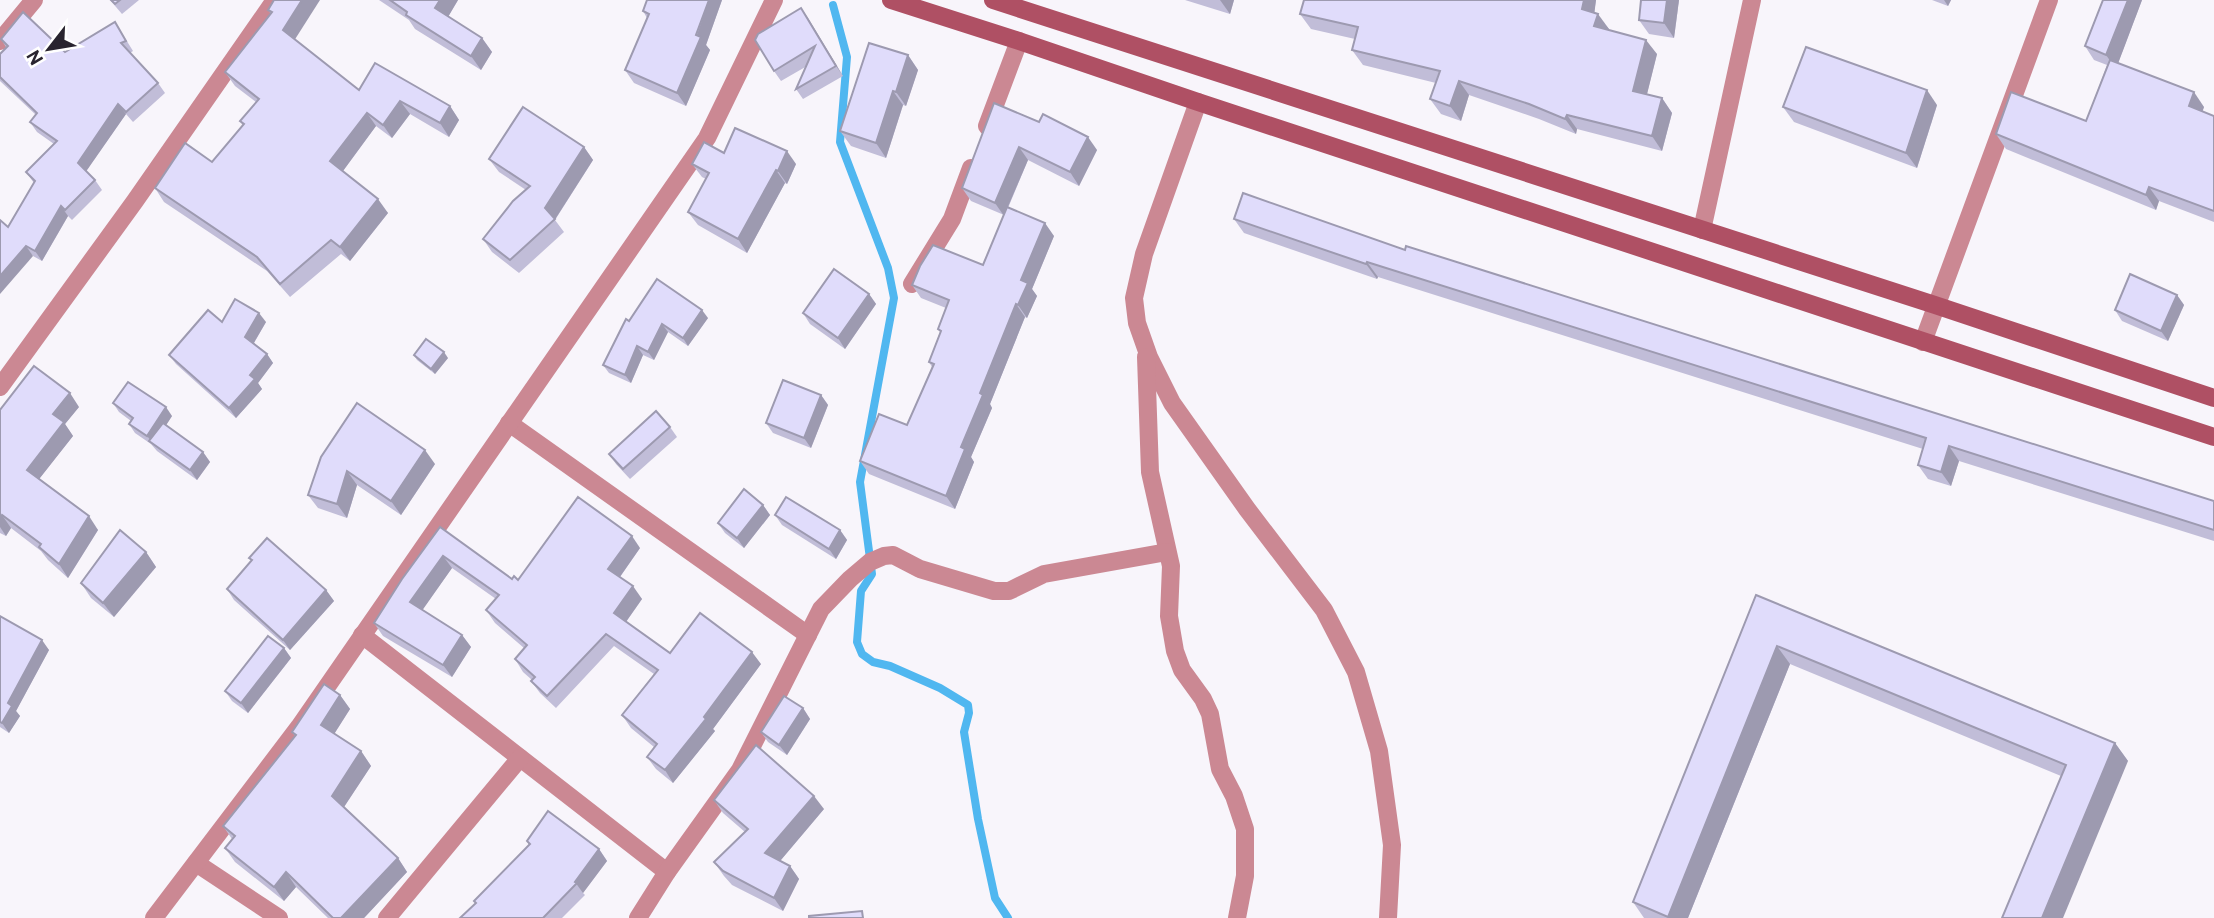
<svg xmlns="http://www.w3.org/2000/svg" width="2214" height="918" font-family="Overpass,sans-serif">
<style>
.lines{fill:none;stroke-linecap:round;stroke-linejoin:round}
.stream{stroke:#50b7f0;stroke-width:8}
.minor{stroke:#cb8893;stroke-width:18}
.secondary{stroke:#af5064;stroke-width:18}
.wall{fill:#c1bdd8}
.shaded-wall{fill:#9d9ab0}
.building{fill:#e0dcfb;stroke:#9d9ab0;stroke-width:2}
</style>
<rect width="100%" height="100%" fill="#f8f5fb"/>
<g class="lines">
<polyline class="stream" points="833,5 847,57 840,142 888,268 894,298 860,482 872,574 861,591 857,642 862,654 873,662 890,666 940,688 968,705 969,713 964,732 978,819 995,898 1008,918"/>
<g class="minor">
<polyline points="0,41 34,0"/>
<polyline points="1198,102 1144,254 1134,298 1137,323 1149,357 1172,403 1247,509 1324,610 1356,672 1379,751 1392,845 1388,918"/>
<polyline points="987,126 1019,41"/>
<polyline points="1702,230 1752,0"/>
<polyline points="912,284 952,219 971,168"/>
<polyline points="1923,342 2049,0"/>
<polyline points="1146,357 1150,472 1171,566 1169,616 1175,651 1182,670 1203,699 1210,714 1220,769 1234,796 1245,829 1245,876 1237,918"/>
<polyline points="0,387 135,201 275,0"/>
<polyline points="509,423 808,635"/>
<polyline points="362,635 667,872"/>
<polyline points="196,863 279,918"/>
<polyline points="154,918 299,727 707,138 774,0"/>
<polyline points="387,918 520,758"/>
<polyline points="638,918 667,872 740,770 821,609 850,579 870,562 884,556 893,555 920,569 994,591 1009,591 1044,574 1167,552"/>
</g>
<g class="secondary">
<polyline points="891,0 1019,41 1198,102 2214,437"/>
<polyline points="993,0 1935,305 2214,398"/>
</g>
</g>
<g class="wall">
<polygon points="110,0 139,0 122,14"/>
<polygon points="274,0 295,39 359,90 450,106 459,120 449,137 410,114 392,138 376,126 343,171 388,213 350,261 341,254 290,297 267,271 164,202 155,188 212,162 243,126 240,121 256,102 235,86 225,72 271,14 268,10"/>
<polygon points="379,0 458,0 448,17 482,38 492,52 481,70 415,29 409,20"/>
<polygon points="647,0 722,0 706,45 710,50 686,106 634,83 625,70 647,18 643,11"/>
<polygon points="1185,0 1234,0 1230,14"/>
<polygon points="1304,0 1596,0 1594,13 1609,29 1608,30 1657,54 1647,94 1662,98 1672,113 1662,151 1577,129 1576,134 1539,119 1469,95 1461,121 1441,114 1430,99 1436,83 1363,65 1352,50 1355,39 1311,29 1300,14"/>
<polygon points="1641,0 1679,0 1674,38 1649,34 1639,20"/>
<polygon points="1932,0 1951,0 1948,6"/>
<polygon points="2103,0 2142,0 2118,63 2204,107 2202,112 2214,116 2214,222 2159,201 2156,210 2006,149 1996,134 2086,121 2107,65 2094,60 2085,46"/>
<polygon points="801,8 843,76 803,99 796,89 807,66 781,81 774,71"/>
<polygon points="115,22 133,51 130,53 158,83 165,93 133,122 126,114 86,171 95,180 102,190 72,220 68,216 42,261 33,256 8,227 34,183 26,172 54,144 37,132 30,122 36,115 0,81 0,54 6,47 1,39 65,52"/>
<polygon points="908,55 918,70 906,106 903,105 886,158 851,146 840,131"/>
<polygon points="994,103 1097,150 1079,186 1028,160 1008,208 1054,236 1032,289 1037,296 1027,318 1025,317 990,404 992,408 971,457 974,462 955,509 869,474 860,461 907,425 932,367 929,362 940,332 938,329 946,308 921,298 912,285 983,265 1004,215 971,201 962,188"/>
<polygon points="1937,105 1917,168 1794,122 1783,107"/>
<polygon points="584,147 593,160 555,220 564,232 519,273 492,252 483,239 526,190 499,172 489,159"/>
<polygon points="724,153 796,164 787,184 785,183 747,253 698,225 688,212 706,179 702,177 692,164"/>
<polygon points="1234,219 1405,250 2214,501 2214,541 1959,461 1951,486 1928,479 1918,465 1923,449 1378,277 1377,279 1244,233"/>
<polygon points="869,294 876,304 845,349 810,324 803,313"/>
<polygon points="2177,295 2184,305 2168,341 2122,321 2115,310"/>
<polygon points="708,318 688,346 668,332 654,360 643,355 631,383 609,373 603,365 629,321"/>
<polygon points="222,322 266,322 254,343 267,354 273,363 258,383 262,389 236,418 176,364 169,355"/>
<polygon points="414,355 448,358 435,374 417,360"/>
<polygon points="821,395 828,405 811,448 773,433 766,423"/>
<polygon points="113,403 172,416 166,425 203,452 210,462 197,480 157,451 151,444 135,433 129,424 131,421 119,412"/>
<polygon points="79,407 65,424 73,436 39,479 98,530 68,578 48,560 41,551 11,528 6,536 0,533 0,410"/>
<polygon points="670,427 677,437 630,479 616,464 609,454"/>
<polygon points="321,457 435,464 401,515 357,485 347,518 318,508 308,495"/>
<polygon points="763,505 770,515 744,548 725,533 718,523"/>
<polygon points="775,515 840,530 847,540 836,559 782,525"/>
<polygon points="440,527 512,579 518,580 640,548 620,577 642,599 626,622 670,653 761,664 713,729 715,731 673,783 656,769 647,757 654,747 631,728 622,715 654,674 614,646 556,708 540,693 531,681 532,680 523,672 515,659 524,648 495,623 486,610 496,599 452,568 422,610 462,635 471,647 452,677 383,636 374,623"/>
<polygon points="146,552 156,567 114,617 91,598 81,583"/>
<polygon points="249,558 326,590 334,601 290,650 234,600 227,589 252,561"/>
<polygon points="1756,595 2115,743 2128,761 2061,776 1790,664 1688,918 1644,918 1633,902"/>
<polygon points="0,616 49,650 16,711 20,716 9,733 0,727"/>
<polygon points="284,648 291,658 248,713 232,701 225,691"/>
<polygon points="340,695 350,709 334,734 361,751 371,766 344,807 398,858 407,872 364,918 328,918 296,887 284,901 235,862 225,848 232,839 223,826 295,736 292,732"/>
<polygon points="803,708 810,719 787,755 768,742 761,732"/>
<polygon points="714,800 824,809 780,861 790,866 799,879 783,911 732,885 724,876 714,862 745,832 723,813"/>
<polygon points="527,841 599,849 607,861 583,893 585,895 562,918 460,918 476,903 529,845"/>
</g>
<g class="shaded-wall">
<polygon points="302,0 320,0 292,44 283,30"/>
<polygon points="440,0 458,0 445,22 435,8"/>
<polygon points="709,0 722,0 706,45 710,50 686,106 677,93"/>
<polygon points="1220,0 1234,0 1230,14"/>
<polygon points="1584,0 1596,0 1593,24 1582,9"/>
<polygon points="1667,0 1679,0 1674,38 1664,23"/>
<polygon points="1944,0 1951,0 1948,6"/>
<polygon points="2128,0 2142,0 2116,69 2106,55"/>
<polygon points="801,8 808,18 843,76 836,66"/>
<polygon points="1598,14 1609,29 1605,41 1594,26"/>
<polygon points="482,38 492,52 481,70 471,56"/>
<polygon points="1646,40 1657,54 1644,106 1633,91"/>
<polygon points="908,55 918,70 906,106 896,92"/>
<polygon points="1459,81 1469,95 1461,121 1450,106"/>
<polygon points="1927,90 1937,105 1917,168 1906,153"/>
<polygon points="893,91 903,105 886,158 876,143"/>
<polygon points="2194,92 2204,107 2199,121 2189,106"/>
<polygon points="1662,98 1672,113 1662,151 1652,136"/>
<polygon points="400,101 410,114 392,138 383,125"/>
<polygon points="118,104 126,114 85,173 78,163"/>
<polygon points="450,106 459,120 449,137 440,123"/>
<polygon points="367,113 376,126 340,175 330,161"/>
<polygon points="1567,115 1577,129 1576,134 1565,119"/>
<polygon points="1088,137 1097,150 1079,186 1070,172"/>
<polygon points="584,147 593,160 554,221 545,208"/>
<polygon points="1019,147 1028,160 1004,216 995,203"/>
<polygon points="787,151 796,164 787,184 778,171"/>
<polygon points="776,170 785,183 747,253 738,239"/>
<polygon points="2149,187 2159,201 2156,210 2146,195"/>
<polygon points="378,199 388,213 350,261 340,247"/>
<polygon points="61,206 68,216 42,261 35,251"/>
<polygon points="1045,223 1054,236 1032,289 1037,296 1027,318 1018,305 1021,280"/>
<polygon points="26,246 33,256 0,294 0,276"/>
<polygon points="1367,262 1378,277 1377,279 1366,264"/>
<polygon points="869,294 876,304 845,349 838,338"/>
<polygon points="2177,295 2184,305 2168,341 2161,331"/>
<polygon points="1016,304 1025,317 990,404 992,408 971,457 974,462 955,509 946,496 961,447 980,393"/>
<polygon points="702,310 708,318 688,346 683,338"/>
<polygon points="259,313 266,322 252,346 245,337"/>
<polygon points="662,324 668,332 654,360 648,352"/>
<polygon points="637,346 643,355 631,383 625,375"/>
<polygon points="444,352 448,358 435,374 431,369"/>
<polygon points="267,354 273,363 258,383 262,389 236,418 229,408 250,375"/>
<polygon points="70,393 79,407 65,424 73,436 36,483 27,470 53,414"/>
<polygon points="821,395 828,405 811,448 804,438"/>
<polygon points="166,407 172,416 154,444 147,436"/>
<polygon points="1949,446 1959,461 1951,486 1941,472"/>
<polygon points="425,450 435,464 401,515 391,501"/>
<polygon points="203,452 210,462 197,480 190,470"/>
<polygon points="347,471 357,485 347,518 337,504"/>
<polygon points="763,505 770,515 744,548 737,538"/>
<polygon points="2,515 11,528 6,536 0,527 0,518"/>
<polygon points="89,516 98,530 68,578 59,564"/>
<polygon points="840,530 847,540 836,559 829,549"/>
<polygon points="632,536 640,548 617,581 608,569"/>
<polygon points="146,552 156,567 114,617 103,603"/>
<polygon points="443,556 452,568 419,615 410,602"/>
<polygon points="633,586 642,599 623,626 614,613"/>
<polygon points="326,590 334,601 290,650 283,640"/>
<polygon points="462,635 471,647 452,677 443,665"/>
<polygon points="42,640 49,650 16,711 20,716 9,733 2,723 8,703"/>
<polygon points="1777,646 1790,664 1688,918 1669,918 1668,917"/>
<polygon points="284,648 291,658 248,713 241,703"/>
<polygon points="752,652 761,664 713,729 715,731 673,783 665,770"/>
<polygon points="340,695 350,709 331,739 321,725"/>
<polygon points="803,708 810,719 787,755 779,745"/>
<polygon points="2115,743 2128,761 2063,918 2042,918"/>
<polygon points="361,751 371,766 342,810 332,796"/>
<polygon points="814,796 824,809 775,867 765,853"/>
<polygon points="599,849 607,861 583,893 575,882"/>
<polygon points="398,858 407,872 364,918 341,918"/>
<polygon points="790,866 799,879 783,911 774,898"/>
<polygon points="286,872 296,887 284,901 274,887"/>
</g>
<g class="building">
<polygon points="111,0 120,0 115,4"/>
<polygon points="274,0 302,0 283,30 359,90 375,63 450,106 440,123 400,101 383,125 367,113 330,161 378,199 340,247 331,240 280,284 257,257 155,188 185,143 212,162 244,124 240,121 259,99 225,72 272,12 268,10"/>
<polygon points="390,0 440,0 435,8 482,38 471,56 406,15 407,12"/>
<polygon points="647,0 709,0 696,35 701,37 677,93 625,70 649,14 643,11"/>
<polygon points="1304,0 1584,0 1582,9 1598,14 1594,26 1646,40 1633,91 1662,98 1652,136 1567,115 1565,119 1529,104 1459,81 1450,106 1430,99 1440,71 1352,50 1358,27 1300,14"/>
<polygon points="1641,0 1667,0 1664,23 1639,20"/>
<polygon points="2103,0 2128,0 2106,55 2085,46"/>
<polygon points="801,8 836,66 796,89 815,46 774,71 755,40 758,34"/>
<polygon points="23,12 65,52 115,22 126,41 121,43 158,83 126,112 118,104 78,163 95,180 65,210 61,206 35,251 26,246 0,276 0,220 8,227 35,181 26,172 57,141 30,122 37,113 0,77 0,54 8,46 1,39"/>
<polygon points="869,43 908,55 896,92 893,91 876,143 840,131"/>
<polygon points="1806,47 1927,90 1906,153 1783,107"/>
<polygon points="2110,60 2194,92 2189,106 2214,116 2214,211 2149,187 2146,195 1996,134 2011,92 2086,121"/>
<polygon points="994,103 1039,122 1043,114 1088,137 1070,172 1019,147 995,203 962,188"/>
<polygon points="523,107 584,147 545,208 555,219 510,260 483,239 513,201 530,186 489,159"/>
<polygon points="735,128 787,151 778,171 776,170 738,239 688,212 709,173 692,164 704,142 724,153"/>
<polygon points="1243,193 1405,250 1406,246 2214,501 2214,530 1949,446 1941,472 1918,465 1926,438 1367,262 1366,264 1234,219"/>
<polygon points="1007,207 1045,223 1021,280 1028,283 1018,305 1016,304 980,393 983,395 961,447 965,449 946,496 860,461 879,414 907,425 934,364 929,362 941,331 938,329 949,300 912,285 920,266 933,245 983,265"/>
<polygon points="834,269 869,294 838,338 803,313"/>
<polygon points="2130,274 2177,295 2161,331 2115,310"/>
<polygon points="657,279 702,310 683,338 662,324 648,352 637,346 625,375 603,365 626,319 629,321"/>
<polygon points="235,299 259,313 245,337 267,354 250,375 255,379 229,408 169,355 208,310 222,322"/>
<polygon points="426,339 444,352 431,369 414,355"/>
<polygon points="34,366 70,393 53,414 64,422 27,470 89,516 59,564 39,547 41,544 2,515 0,518 0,410"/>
<polygon points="783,380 821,395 804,438 766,423"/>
<polygon points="128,382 166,407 147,436 129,424 133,418 113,403"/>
<polygon points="357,403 425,450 391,501 347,471 337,504 308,495 321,457"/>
<polygon points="656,411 670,427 623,469 609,454"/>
<polygon points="163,423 203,452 190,470 149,441"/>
<polygon points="744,489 763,505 737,538 718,523"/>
<polygon points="578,497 632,536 608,569 633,586 614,613 670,653 700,613 752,652 704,717 706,719 665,770 647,757 657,744 622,715 658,670 606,634 547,696 531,681 535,677 515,659 527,645 486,610 499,595 443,556 410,602 462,635 443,665 374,623 402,579 440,527 512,579 514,576 518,580"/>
<polygon points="786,497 840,530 829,549 775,515"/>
<polygon points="120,530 146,552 103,603 81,583"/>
<polygon points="267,538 326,590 283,640 227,589 252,560 249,558"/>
<polygon points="1756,595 2115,743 2042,918 2002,918 2066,765 1777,646 1668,917 1633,902"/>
<polygon points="0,616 42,640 8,703 12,706 2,723 0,722"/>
<polygon points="268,636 284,648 241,703 225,691"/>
<polygon points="324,684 340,695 321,725 361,751 332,796 398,858 341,918 333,918 286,872 274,887 225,848 235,836 223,826 296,735 292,732"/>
<polygon points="784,696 803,708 779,745 761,732"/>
<polygon points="756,745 814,796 765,853 790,866 774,898 723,871 714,862 748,829 714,800"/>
<polygon points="548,811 599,849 575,882 577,883 543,918 460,918 476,903 474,901 530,844 527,841"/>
<polygon points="862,911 863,918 809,918 809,916"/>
</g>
<g transform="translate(49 49) rotate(239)" stroke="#ffffff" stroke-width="5" paint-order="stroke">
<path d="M0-5L12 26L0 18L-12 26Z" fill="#29242f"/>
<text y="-10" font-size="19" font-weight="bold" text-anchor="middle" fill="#29242f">N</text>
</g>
</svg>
